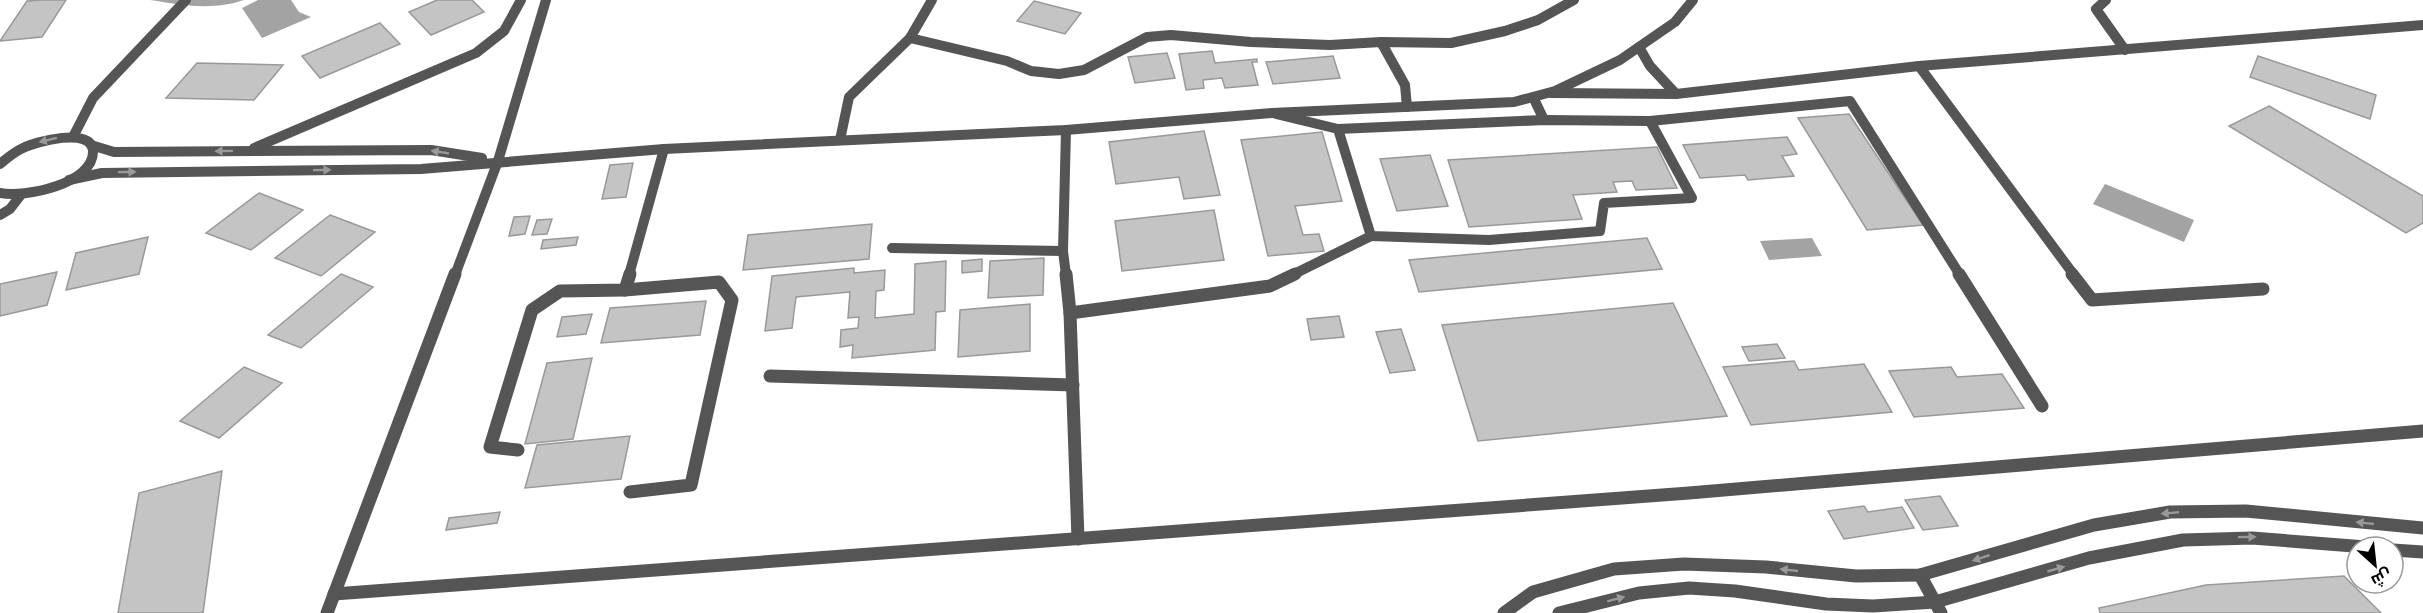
<svg xmlns="http://www.w3.org/2000/svg" width="2423" height="613" font-family="'Sofia Sans Condensed',Cairo,sans-serif">
<style>
.water{fill:#a3a3a3}
.building{fill:#c4c4c4;stroke:#999;stroke-width:1.5}
.lines{fill:none;stroke-linecap:round;stroke-linejoin:round}
.service-far1{stroke:#555;stroke-width:10}
.service{stroke:#555;stroke-width:13}
.minor-far1{stroke:#555;stroke-width:10}
.minor{stroke:#555;stroke-width:13}
.tertiary{stroke:#555;stroke-width:13}
.oneway{fill:#999}
</style>
<rect width="100%" height="100%" fill="#fff"/>
<g class="water">
<path d="M150,0H244C211,11 183,5 150,0Z"/>
<polygon points="258,0 291,0 299,12 311,17 262,38 242,8"/>
<polygon points="2105,184 2194,220 2184,242 2093,204"/>
<polygon points="1812,238 1822,256 1769,260 1760,241"/>
</g>
<g class="building">
<polygon points="41,0 66,0 42,37 0,41 27,1"/>
<polygon points="437,0 472,0 484,12 431,35 409,12"/>
<polygon points="1034,1 1081,13 1065,34 1017,21"/>
<polygon points="380,23 400,44 320,78 302,56"/>
<polygon points="1212,51 1215,63 1257,59 1257,62 1252,62 1258,85 1225,88 1222,78 1203,80 1204,88 1186,90 1179,54"/>
<polygon points="1167,53 1175,78 1135,83 1128,57"/>
<polygon points="1333,56 1340,78 1273,84 1266,62"/>
<polygon points="2258,56 2376,95 2370,119 2250,77"/>
<polygon points="197,63 283,65 254,100 166,98"/>
<polygon points="2269,106 2423,196 2423,223 2406,233 2229,126"/>
<polygon points="1849,114 1923,225 1867,230 1798,118"/>
<polygon points="1204,131 1220,195 1184,199 1179,177 1116,184 1109,142"/>
<polygon points="1322,132 1342,201 1295,206 1303,235 1319,234 1324,251 1268,256 1241,140"/>
<polygon points="1787,137 1797,154 1782,156 1794,176 1748,180 1745,175 1700,178 1683,145"/>
<polygon points="1657,147 1677,188 1636,190 1632,181 1613,182 1617,192 1573,195 1582,219 1469,227 1448,160"/>
<polygon points="1430,155 1448,206 1397,211 1380,159"/>
<polygon points="633,163 626,197 602,199 610,165"/>
<polygon points="259,193 303,210 251,250 206,233"/>
<polygon points="1214,210 1224,260 1122,271 1115,221"/>
<polygon points="330,215 375,232 321,276 275,258"/>
<polygon points="530,216 525,234 509,236 514,217"/>
<polygon points="552,219 547,234 532,235 537,220"/>
<polygon points="872,224 869,259 743,270 748,235"/>
<polygon points="148,237 139,274 66,290 76,253"/>
<polygon points="578,237 576,245 541,249 543,240"/>
<polygon points="1647,238 1662,269 1419,292 1409,260"/>
<polygon points="1044,258 1043,295 988,298 990,261"/>
<polygon points="982,259 982,271 962,273 962,261"/>
<polygon points="946,261 945,311 936,312 935,350 852,358 853,345 840,347 841,330 858,328 859,317 848,318 850,292 796,297 792,328 765,331 772,276 854,268 854,273 885,270 884,290 876,291 875,318 914,314 915,264"/>
<polygon points="57,272 47,305 0,316 0,284"/>
<polygon points="341,274 373,287 301,348 268,335"/>
<polygon points="706,301 700,335 601,343 610,308"/>
<polygon points="1673,303 1727,416 1478,441 1442,325"/>
<polygon points="1030,304 1030,351 958,357 960,310"/>
<polygon points="592,314 586,334 557,337 562,317"/>
<polygon points="1339,316 1344,337 1311,340 1307,319"/>
<polygon points="1401,329 1415,370 1390,373 1376,332"/>
<polygon points="1777,344 1785,358 1749,361 1742,347"/>
<polygon points="592,358 573,439 525,444 547,363"/>
<polygon points="1794,361 1799,370 1864,364 1892,412 1751,425 1723,367"/>
<polygon points="244,367 282,383 219,438 180,421"/>
<polygon points="1951,367 1957,377 2002,374 2024,408 1914,417 1889,371"/>
<polygon points="630,436 621,479 525,488 537,445"/>
<polygon points="222,471 203,613 118,613 139,493"/>
<polygon points="1940,496 1958,526 1923,530 1905,500"/>
<polygon points="1864,506 1868,512 1902,507 1914,528 1844,539 1828,511"/>
<polygon points="500,512 497,523 446,530 449,518"/>
<polygon points="2344,576 2381,613 2100,613 2099,608 2206,585"/>
</g>
<g class="lines">
<g class="service-far1">
<polyline points="2106,0 2096,9 2125,50"/>
<polyline points="1639,47 1650,66 1676,94"/>
<polyline points="1919,66 2074,275"/>
<polyline points="1551,93 1676,94 1919,66 2423,25"/>
<polyline points="1534,99 1544,120"/>
<polyline points="1276,114 1338,129 1371,236 1489,240 1600,231 1604,203 1692,198 1650,121"/>
<polyline points="1338,129 1544,120 1650,121 1850,101 1960,275"/>
<polyline points="892,248 1063,251"/>
<polyline points="629,275 664,149"/>
<polyline points="1292,275 1371,236"/>
</g>
<g class="service">
<polyline points="1959,274 2042,406"/>
<polyline points="2072,274 2092,300 2263,289"/>
<polyline points="625,290 630,274"/>
<polyline points="1070,313 1270,286 1295,274"/>
<polyline points="770,376 1073,385"/>
<polyline points="518,450 490,447 532,310 560,291 625,290 719,282 732,300 691,485 630,492"/>
</g>
<g class="minor-far1">
<polyline points="932,0 910,38 1007,61 1031,71 1059,74 1084,70 1147,37 1171,35 1251,42 1330,45 1381,42 1451,43 1505,31 1538,20 1574,0"/>
<polyline points="1381,42 1405,85 1407,107"/>
<polyline points="73,137 93,98 186,0"/>
<polyline points="840,140 849,97 910,38"/>
<polyline points="91,145 114,152 431,150 482,158"/>
<polyline points="254,148 476,53 504,31 521,0"/>
<path d="M0,164C7,158 14,152 23,148C35,142 92,126 93,151C94,184 24,198 0,193"/>
<polyline points="69,180 102,173 421,169 664,149 1066,130 1272,113 1514,102 1555,91 1620,60 1675,22 1693,0"/>
<polyline points="0,215 10,209 20,196"/>
<polyline points="455,275 498,161 546,0"/>
<polyline points="1066,275 1063,251 1066,130"/>
</g>
<g class="minor">
<polyline points="1066,274 1070,313 1078,539"/>
<polyline points="1920,575 1941,613"/>
<polyline points="334,594 1689,493 2423,431"/>
<polyline points="327,613 455,274"/>
</g>
<g class="tertiary">
<polyline points="2393,550 2423,552"/>
<polyline points="1504,613 1533,592 1614,569 1684,564 1766,567 1856,576 1920,575 2094,525 2170,512 2246,511 2423,528"/>
<polyline points="1559,613 1639,593 1689,588 1735,591 1826,604 1873,606 1935,602 2089,558 2183,540 2252,538 2366,547"/>
</g>
</g>
<defs><path id="oneway-solid" d="M-6-.8H1V-3.2L6.5 0L1 3.2V.8H-6Z" transform="scale(1.5)"/></defs>
<g class="oneway">
<use href="#oneway-solid" transform="translate(48 140) rotate(166)"/>
<use href="#oneway-solid" transform="translate(224 151) rotate(179)"/>
<use href="#oneway-solid" transform="translate(440 152) rotate(-171)"/>
<use href="#oneway-solid" transform="translate(322 170) rotate(-1)"/>
<use href="#oneway-solid" transform="translate(127 172) rotate(-1)"/>
<use href="#oneway-solid" transform="translate(2170 513) rotate(175)"/>
<use href="#oneway-solid" transform="translate(2365 523) rotate(-174)"/>
<use href="#oneway-solid" transform="translate(2247 537) rotate(-1)"/>
<use href="#oneway-solid" transform="translate(1981 558) rotate(162)"/>
<use href="#oneway-solid" transform="translate(2056 569) rotate(-16)"/>
<use href="#oneway-solid" transform="translate(1789 570) rotate(-174)"/>
<use href="#oneway-solid" transform="translate(1616 599) rotate(-15)"/>
</g>
<g transform="translate(2375 565) rotate(153)"><circle r="28" fill="#ffffff" stroke="#999999" stroke-width="1.5"/>
<path d="M0-4.5L10 22L0 15L-10 22Z" fill="#000000"/>
<text y="-9" font-size="16" font-weight="bold" text-anchor="middle" fill="#000000">ش</text>
</g>
</svg>
